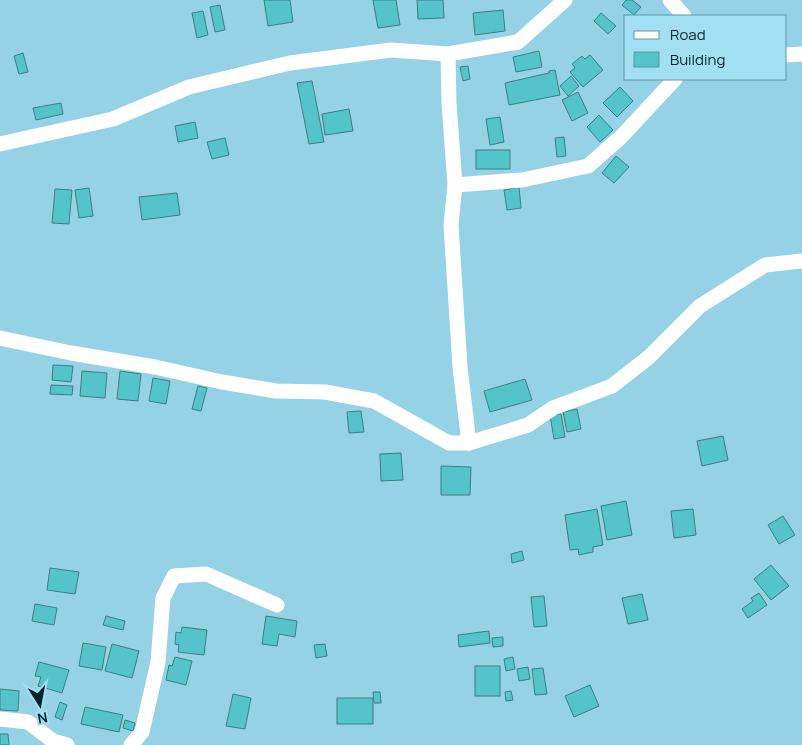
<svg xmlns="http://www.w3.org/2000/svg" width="802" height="745" font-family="Manrope,sans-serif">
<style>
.building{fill:#55c4ca;stroke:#3c7f82}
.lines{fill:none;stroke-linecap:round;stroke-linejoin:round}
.minor{stroke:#fff;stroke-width:15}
</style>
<rect width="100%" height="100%" fill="#95d2e5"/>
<g class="building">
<polygon points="264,0 290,0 293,22 268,26"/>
<polygon points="373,0 396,0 400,25 378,28"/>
<polygon points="417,0 443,0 444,18 418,19"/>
<polygon points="626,0 632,0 641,7 634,15 622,5"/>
<polygon points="220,5 225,30 215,32 210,7"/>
<polygon points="503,10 505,31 475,35 473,13"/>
<polygon points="203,11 208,35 197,38 192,13"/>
<polygon points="601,13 616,26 608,34 594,21"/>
<polygon points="539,51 542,67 516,72 513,57"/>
<polygon points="23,53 28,72 19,74 14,56"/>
<polygon points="590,55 603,70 583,87 570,72 575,68 572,64 582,56 585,59"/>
<polygon points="468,66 470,79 463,81 460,67"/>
<polygon points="555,70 560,95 509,105 505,83 549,73 549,71"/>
<polygon points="571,76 579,86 568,96 560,86"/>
<polygon points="312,81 324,142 309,144 297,83"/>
<polygon points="620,87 633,101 617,117 603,103"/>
<polygon points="578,92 588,113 572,121 562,100"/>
<polygon points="61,103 63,114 36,120 33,108"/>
<polygon points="349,109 353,131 325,135 322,114"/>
<polygon points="599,115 613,130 600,142 587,127"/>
<polygon points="500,117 504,142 490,145 486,119"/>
<polygon points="195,122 198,138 178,142 175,126"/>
<polygon points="564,137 566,156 557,157 555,138"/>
<polygon points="225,138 229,155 212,159 207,142"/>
<rect x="476" y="150" width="34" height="19"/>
<polygon points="616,156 629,167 614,183 602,173"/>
<polygon points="519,187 521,208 507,210 504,190"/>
<polygon points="89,188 93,216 79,218 75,190"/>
<polygon points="55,189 72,190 69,224 52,223"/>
<polygon points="177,193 180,215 142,220 139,197"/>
<polygon points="53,365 73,366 71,382 52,380"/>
<polygon points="82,371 107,373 105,398 80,396"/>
<polygon points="120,371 141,374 138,401 117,399"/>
<polygon points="153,378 170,381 166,404 149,401"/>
<polygon points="525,379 532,400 490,412 484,391"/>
<polygon points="51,385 73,386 72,395 50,394"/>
<polygon points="198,386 207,388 201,411 192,409"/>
<polygon points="577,409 581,429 567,432 563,412"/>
<polygon points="361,411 364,432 349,433 347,412"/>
<polygon points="561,414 565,437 554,439 550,415"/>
<polygon points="723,436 728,460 702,466 697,441"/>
<polygon points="401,453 403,480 381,481 380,454"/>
<polygon points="441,466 471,467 470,495 441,495"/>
<polygon points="626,501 632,535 607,540 601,506"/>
<polygon points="597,509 603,545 593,547 593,552 579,555 578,549 570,550 565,515"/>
<polygon points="693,509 696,535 674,538 671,511"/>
<polygon points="783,516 795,535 779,544 768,525"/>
<polygon points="522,551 524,560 512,563 511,554"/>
<polygon points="771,565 789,586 771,600 754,579"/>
<polygon points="50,568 79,572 75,594 47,590"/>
<polygon points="759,593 767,605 748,618 742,609 753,601 751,598"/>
<polygon points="642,594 648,620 628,624 622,598"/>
<polygon points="544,596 547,626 534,627 531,597"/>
<polygon points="35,604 57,608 54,625 32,621"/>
<polygon points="106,616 125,621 123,630 103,625"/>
<polygon points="266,616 297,621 295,637 279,634 277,646 262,644"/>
<polygon points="182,627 207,630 204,655 178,652 179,645 175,644 176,632 181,633"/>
<polygon points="489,631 490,643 459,647 458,635"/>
<polygon points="503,637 503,646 493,647 492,638"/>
<polygon points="83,643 106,647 102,670 79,666"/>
<polygon points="112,644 139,651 132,678 105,671"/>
<polygon points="325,644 327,656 316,658 314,645"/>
<polygon points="175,657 192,661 186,685 166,680 169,665 172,666"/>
<polygon points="513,657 515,669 506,671 504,659"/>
<polygon points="39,662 69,670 62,693 38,686 41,677 35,676"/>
<rect x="475" y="666" width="25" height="30"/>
<polygon points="528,667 530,679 519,681 517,669"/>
<polygon points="543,668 547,694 535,695 532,669"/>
<polygon points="590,685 599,706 574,717 565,696"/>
<polygon points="0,689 19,691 18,711 0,710"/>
<polygon points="511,691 513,700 506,701 505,692"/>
<polygon points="373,692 380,692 381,703 374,703"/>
<polygon points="233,694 251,698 245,729 226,726"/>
<rect x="337" y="698" width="36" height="26"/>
<polygon points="60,702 67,705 62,720 55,717"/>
<polygon points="85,707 123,715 119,732 81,724"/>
<polygon points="125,720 135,723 133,731 123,728"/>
<polygon points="0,734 8,734 9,745 0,745"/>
</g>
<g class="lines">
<g class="minor">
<polyline points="670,0 684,16"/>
<polyline points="448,54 449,103 455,185 451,225 460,367 469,443"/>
<polyline points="786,55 802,54"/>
<polyline points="0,144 113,119 189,87 290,63 391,50 448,54 518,42 565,0"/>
<polyline points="455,185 522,180 588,166 621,137 675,79"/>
<polyline points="0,338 71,353 155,367 222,382 276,391 325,392 374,401 449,443 469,443 528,425 553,408 612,386 649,357 700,306 765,265 802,261"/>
<polyline points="0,719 28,722 53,741 67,745"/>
<polyline points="131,745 142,732 158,662 163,598 174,576 206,574 277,605"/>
</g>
</g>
<rect x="624" y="15" width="162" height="65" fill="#a1dff3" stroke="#6594a3"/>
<rect x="634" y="31" width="25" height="8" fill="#ffffff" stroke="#6594a3"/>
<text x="670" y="40" font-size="15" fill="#0a232b">Road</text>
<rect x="634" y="52" width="25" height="15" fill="#55c4ca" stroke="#6594a3"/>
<text x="670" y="65" font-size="15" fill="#0a232b">Building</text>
<g transform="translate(40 705) rotate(169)" stroke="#a1dff3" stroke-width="4" paint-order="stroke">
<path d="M0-4L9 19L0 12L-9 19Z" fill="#0a232b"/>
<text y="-8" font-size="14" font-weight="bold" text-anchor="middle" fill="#0a232b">N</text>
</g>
</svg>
